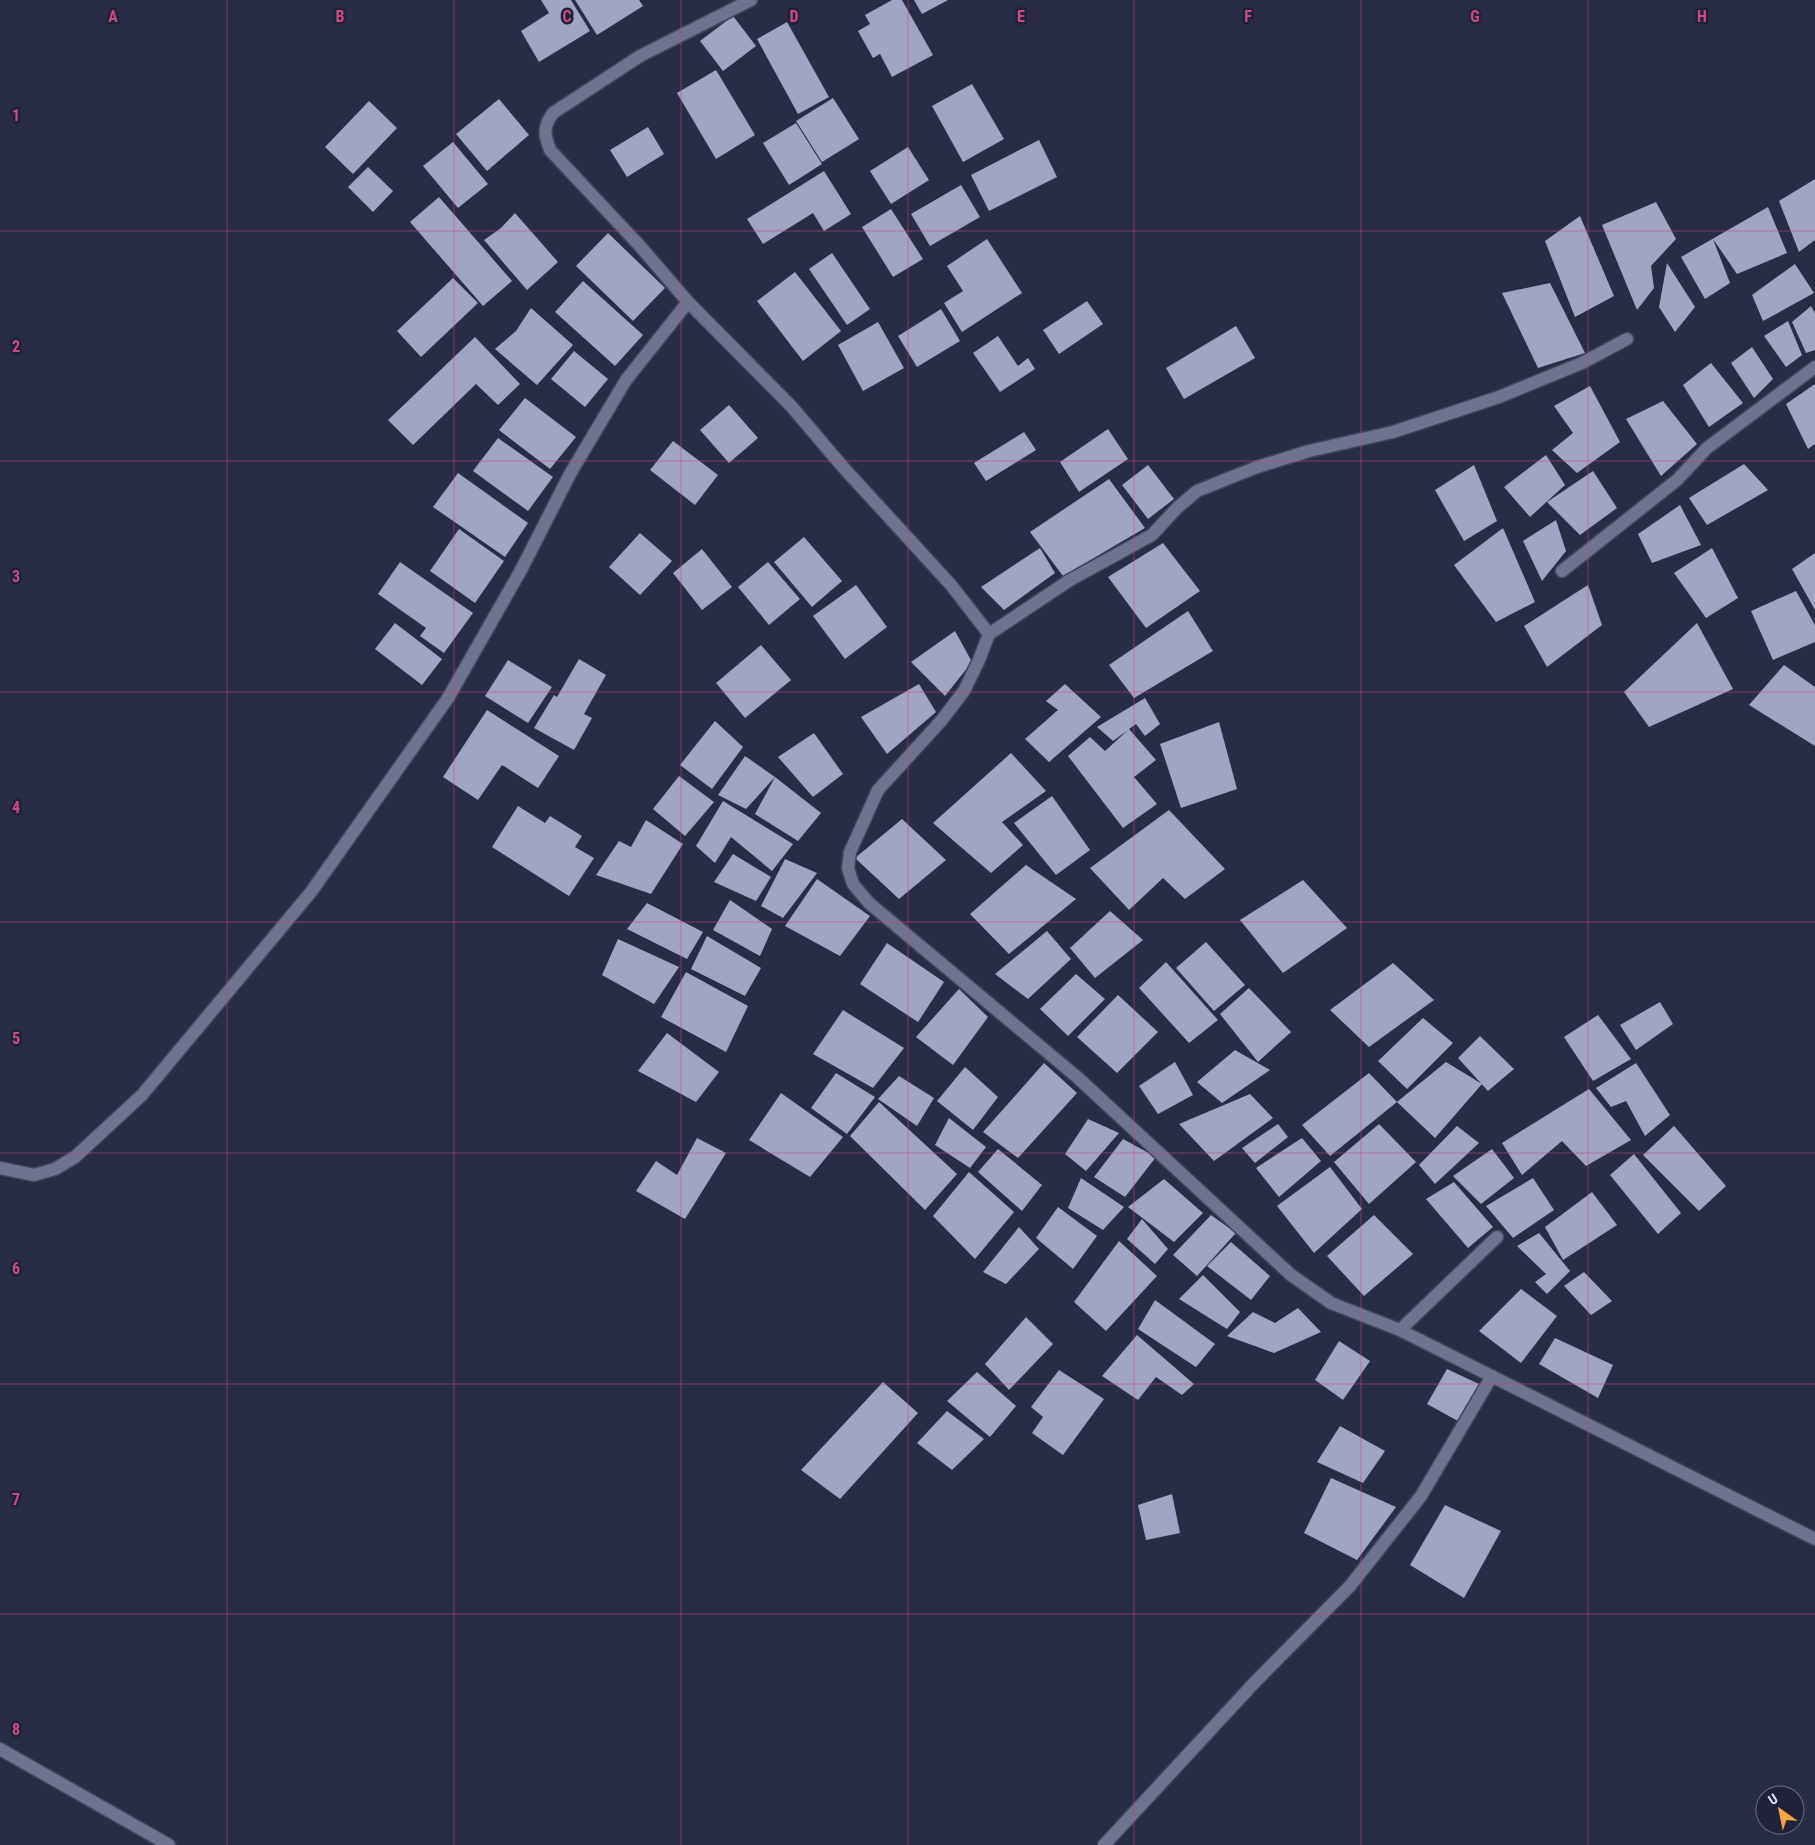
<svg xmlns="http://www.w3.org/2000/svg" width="1815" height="1845" font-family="'Roboto Condensed',sans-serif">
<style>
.building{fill:#a0a5c3}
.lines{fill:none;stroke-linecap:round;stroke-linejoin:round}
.minor-casing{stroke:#43465a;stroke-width:15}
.minor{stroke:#6e738f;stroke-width:12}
.grid{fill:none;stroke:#ca4b81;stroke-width:1;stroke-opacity:0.55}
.grid-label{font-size:16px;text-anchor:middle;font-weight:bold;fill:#ca4b81;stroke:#1f2239;stroke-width:5;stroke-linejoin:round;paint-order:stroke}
</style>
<rect width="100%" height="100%" fill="#282c44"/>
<g class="building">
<polygon points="541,0 571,0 590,31 539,62 521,31 549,13"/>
<polygon points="575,0 639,0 643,6 597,35"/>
<polygon points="892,0 902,0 933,55 892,77 880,54 873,58 858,31 870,24 865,15"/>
<polygon points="914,0 948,0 922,14"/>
<polygon points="733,16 756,46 723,71 700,41"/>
<polygon points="787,22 829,97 798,114 757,39"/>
<polygon points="716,70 755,135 716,159 677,93"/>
<polygon points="972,84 1004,139 963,162 932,106"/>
<polygon points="833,98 859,139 822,162 796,121"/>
<polygon points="499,99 529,135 487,171 456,134"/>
<polygon points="369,101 397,128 353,174 325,147"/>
<polygon points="796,123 822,164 789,185 763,143"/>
<polygon points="648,127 664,154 627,177 610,150"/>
<polygon points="1039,140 1057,177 989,211 971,175"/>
<polygon points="453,142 488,184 458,208 423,166"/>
<polygon points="908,147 929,180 891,204 870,171"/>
<polygon points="368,167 393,191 373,212 348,187"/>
<polygon points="824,171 851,214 824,231 813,213 763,244 747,219"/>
<polygon points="1815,179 1815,240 1799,252 1779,201"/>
<polygon points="961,185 980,217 930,246 911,214"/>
<polygon points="439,197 512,281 483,306 410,222"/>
<polygon points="1656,202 1676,239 1651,266 1654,288 1637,310 1602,225"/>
<polygon points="1768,207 1787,253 1737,274 1713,239 1730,283 1705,299 1681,257"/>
<polygon points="891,209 923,259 893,277 862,227"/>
<polygon points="515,213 558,262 527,290 484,240 501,228"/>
<polygon points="1580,216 1614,296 1575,317 1545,241"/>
<polygon points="608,233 665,288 633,321 576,266"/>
<polygon points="987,239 1022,293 962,332 944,303 963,291 947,266"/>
<polygon points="832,253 870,309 847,325 809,269"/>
<polygon points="1667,263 1695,307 1675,332 1659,307"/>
<polygon points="1795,264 1814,293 1763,321 1752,295"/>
<polygon points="795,272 841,331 803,361 757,301"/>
<polygon points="453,278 478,303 421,357 397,331"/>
<polygon points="583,281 643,335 615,366 555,312"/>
<polygon points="1550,283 1585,353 1538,368 1502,293"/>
<polygon points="1087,301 1103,324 1059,354 1043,330"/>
<polygon points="1811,306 1815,313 1815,350 1806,353 1792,322"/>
<polygon points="531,308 573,345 537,385 495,349 516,331"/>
<polygon points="941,309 960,341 917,367 898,336"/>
<polygon points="1788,321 1802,355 1786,367 1764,336"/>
<polygon points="878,322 904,368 863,391 838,345"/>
<polygon points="1236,326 1255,358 1184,399 1166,368"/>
<polygon points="998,336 1018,366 1028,358 1035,369 1000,392 973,353"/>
<polygon points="475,337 520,384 498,405 476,384 413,445 388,420"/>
<polygon points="1752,347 1773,379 1754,398 1731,363"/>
<polygon points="574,351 608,379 585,407 551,379"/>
<polygon points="1711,363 1743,403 1709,427 1683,385"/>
<polygon points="1815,384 1815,444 1808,449 1786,404"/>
<polygon points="1590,386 1620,442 1577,473 1552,450 1573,433 1554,406"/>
<polygon points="525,398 576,437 550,469 499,430"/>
<polygon points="1663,401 1697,444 1661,476 1626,419"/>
<polygon points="729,405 758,438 729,463 700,430"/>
<polygon points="1108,429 1128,459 1079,492 1060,462"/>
<polygon points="1024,432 1036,450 986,481 974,463"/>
<polygon points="498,438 553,477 528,511 473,471"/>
<polygon points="673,441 718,475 695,505 650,470"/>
<polygon points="1546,455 1565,485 1530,517 1504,487"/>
<polygon points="1744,464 1768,490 1707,525 1689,498"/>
<polygon points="1148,465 1174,499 1148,519 1122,485"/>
<polygon points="1474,465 1497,521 1464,541 1435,490"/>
<polygon points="1593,471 1617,508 1580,535 1547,502"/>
<polygon points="458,473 528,523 505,557 433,507"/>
<polygon points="1109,479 1145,528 1063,576 1030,532"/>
<polygon points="1680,505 1701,545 1652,563 1638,534"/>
<polygon points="1556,520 1566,551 1542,581 1523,541"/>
<polygon points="1503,528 1535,602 1496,622 1454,565"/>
<polygon points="459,529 504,561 475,603 430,571"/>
<polygon points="640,533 672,561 640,595 609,567"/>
<polygon points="804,537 842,581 812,607 774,562"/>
<polygon points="1163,543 1200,591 1146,628 1108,577"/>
<polygon points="1040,548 1055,573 1004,610 981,587"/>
<polygon points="1712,548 1738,598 1706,618 1674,573"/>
<polygon points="702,549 732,587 702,610 673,573"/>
<polygon points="1815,553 1815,610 1792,569"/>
<polygon points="400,562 473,613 444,653 420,636 426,628 378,594"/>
<polygon points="768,562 800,599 769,625 738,587"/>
<polygon points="856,585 887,627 845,659 813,616"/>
<polygon points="1588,585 1602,625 1547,667 1524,626"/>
<polygon points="1796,591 1815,625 1815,642 1773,660 1751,611"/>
<polygon points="1188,611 1213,651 1134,698 1109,665"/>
<polygon points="395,623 442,659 422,685 375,649"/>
<polygon points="1697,623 1733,689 1649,727 1624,692"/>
<polygon points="955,631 972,662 945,696 911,662"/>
<polygon points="761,645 791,680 745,718 716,683"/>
<polygon points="579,659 606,675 584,714 592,718 574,750 534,728 554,695 557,697"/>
<polygon points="508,660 552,687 528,723 485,696"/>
<polygon points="1784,665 1815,687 1815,746 1749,705"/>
<polygon points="919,684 936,712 887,754 861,717"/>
<polygon points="1065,684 1101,717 1049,762 1025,739 1058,710 1046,701"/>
<polygon points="1145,698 1160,724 1145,736 1136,724 1129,729 1156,760 1134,777 1157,804 1123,828 1068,756 1090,737 1105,751 1128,730 1113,741 1097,727"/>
<polygon points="487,710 559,756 538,788 502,765 478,800 443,777"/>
<polygon points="715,721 743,747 712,789 680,765"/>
<polygon points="1219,722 1237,789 1181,808 1160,744"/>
<polygon points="814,733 843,774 813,797 778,757"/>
<polygon points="1011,753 1046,791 1002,822 1023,845 991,873 933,823"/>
<polygon points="745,756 775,777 746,809 718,795"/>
<polygon points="679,776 714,802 685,836 653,809"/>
<polygon points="775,777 821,813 798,841 755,814"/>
<polygon points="1052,796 1090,850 1056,875 1014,823"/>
<polygon points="723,801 793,844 772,871 731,837 715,863 696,846"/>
<polygon points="518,806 545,823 550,816 582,836 575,847 594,858 569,896 492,847"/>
<polygon points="1169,810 1225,869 1185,899 1163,878 1129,910 1090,868"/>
<polygon points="902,819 946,860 899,899 855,858"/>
<polygon points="646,820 683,844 651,894 596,875 619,841 631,847"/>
<polygon points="733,854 771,877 756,901 714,882"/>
<polygon points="785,859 817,873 783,918 761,906"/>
<polygon points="1026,865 1076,899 1009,954 970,914"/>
<polygon points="817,879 870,916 840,956 785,926"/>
<polygon points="1303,880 1347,928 1283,973 1240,920"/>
<polygon points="730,900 772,929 760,956 713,930"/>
<polygon points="647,903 703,932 687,959 627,929"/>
<polygon points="1110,911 1143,940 1095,978 1070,948"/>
<polygon points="1047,931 1071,959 1028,999 995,974"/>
<polygon points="707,936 761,968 745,996 691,969"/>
<polygon points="618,939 679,967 654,1004 602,975"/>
<polygon points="1206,942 1245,985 1214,1011 1176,968"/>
<polygon points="887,943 944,982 918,1022 860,984"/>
<polygon points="1166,962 1218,1020 1189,1043 1139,988"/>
<polygon points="1393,963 1434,1000 1369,1047 1330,1010"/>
<polygon points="686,972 748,1006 726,1052 661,1017"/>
<polygon points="1076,974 1105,999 1068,1036 1040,1009"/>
<polygon points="1249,988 1291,1032 1258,1062 1220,1014"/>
<polygon points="959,989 988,1017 953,1065 916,1037"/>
<polygon points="1118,995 1158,1032 1117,1073 1077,1037"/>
<polygon points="1660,1002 1673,1024 1636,1050 1620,1025"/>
<polygon points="843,1010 904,1048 873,1088 813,1054"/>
<polygon points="1598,1015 1631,1059 1593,1081 1564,1037"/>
<polygon points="1423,1018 1453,1043 1407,1089 1378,1061"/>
<polygon points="667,1033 719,1072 696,1102 638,1071"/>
<polygon points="1480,1036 1514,1069 1488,1091 1458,1058"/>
<polygon points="1235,1050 1270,1070 1222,1103 1197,1082"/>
<polygon points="1175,1062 1193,1095 1158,1114 1139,1086"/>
<polygon points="1446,1062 1482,1084 1435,1138 1397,1102"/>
<polygon points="1044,1063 1077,1093 1018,1158 983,1132"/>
<polygon points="1636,1063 1670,1115 1645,1136 1626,1101 1611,1107 1596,1088"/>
<polygon points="965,1067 998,1097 973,1130 937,1101"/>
<polygon points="836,1073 875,1097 847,1134 811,1108"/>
<polygon points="1369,1073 1397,1102 1330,1156 1302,1125"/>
<polygon points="899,1076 934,1098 917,1126 878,1099"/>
<polygon points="1589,1089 1631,1140 1586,1166 1562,1141 1522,1175 1502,1143"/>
<polygon points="781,1093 843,1137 810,1177 749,1140"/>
<polygon points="1250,1094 1273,1118 1214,1161 1179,1124"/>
<polygon points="879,1102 957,1174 925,1210 850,1136"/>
<polygon points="949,1118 986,1147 970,1168 935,1145"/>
<polygon points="1088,1119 1119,1133 1086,1171 1065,1154"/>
<polygon points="1278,1124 1288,1137 1255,1163 1242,1148"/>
<polygon points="1379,1124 1416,1162 1369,1204 1334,1162"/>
<polygon points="1457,1126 1479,1143 1435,1184 1419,1165"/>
<polygon points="1674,1126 1726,1186 1699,1211 1643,1155"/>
<polygon points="697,1138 726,1153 685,1219 636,1191 656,1161 677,1175"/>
<polygon points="1302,1138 1321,1161 1279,1197 1256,1168"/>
<polygon points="1123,1139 1156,1157 1125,1197 1094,1177"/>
<polygon points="998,1149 1042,1185 1022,1211 978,1172"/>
<polygon points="1492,1149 1514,1178 1481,1204 1453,1176"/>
<polygon points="1634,1154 1681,1213 1658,1234 1610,1175"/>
<polygon points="1330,1167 1362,1209 1314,1253 1277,1206"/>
<polygon points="969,1172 1014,1212 975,1259 933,1216"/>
<polygon points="1081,1178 1124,1207 1103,1230 1068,1208"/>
<polygon points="1533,1178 1554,1210 1513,1238 1486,1206"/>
<polygon points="1164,1179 1203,1213 1174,1242 1128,1207"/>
<polygon points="1454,1182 1493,1227 1468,1248 1426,1199"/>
<polygon points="1592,1192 1617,1225 1563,1260 1545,1227"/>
<polygon points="1058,1207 1097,1236 1073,1269 1036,1238"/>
<polygon points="1211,1215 1236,1233 1197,1276 1173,1255"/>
<polygon points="1374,1215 1413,1254 1364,1296 1327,1256"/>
<polygon points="1142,1219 1168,1249 1155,1264 1127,1239"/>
<polygon points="1019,1227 1039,1249 1006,1284 983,1272"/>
<polygon points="1539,1233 1570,1271 1547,1294 1535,1282 1546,1274 1517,1246"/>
<polygon points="1119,1241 1157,1276 1106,1331 1074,1302"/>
<polygon points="1231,1242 1270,1276 1251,1300 1207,1266"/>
<polygon points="1584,1272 1612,1301 1591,1315 1564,1286"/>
<polygon points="1203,1275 1240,1312 1227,1329 1179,1299"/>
<polygon points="1521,1289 1557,1316 1521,1363 1479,1331"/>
<polygon points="1155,1300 1215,1344 1196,1367 1138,1329"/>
<polygon points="1298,1308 1321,1332 1274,1353 1227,1336 1253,1312 1275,1323"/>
<polygon points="1026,1317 1053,1344 1009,1390 985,1364"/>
<polygon points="1137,1335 1194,1384 1182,1395 1156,1377 1138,1400 1102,1376"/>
<polygon points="1555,1338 1613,1365 1598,1398 1539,1364"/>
<polygon points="1339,1341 1370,1361 1343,1400 1315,1380"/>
<polygon points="1447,1369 1479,1384 1458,1421 1427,1404"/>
<polygon points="1059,1370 1104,1399 1063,1455 1032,1433 1043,1417 1031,1407"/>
<polygon points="977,1372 1016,1406 990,1437 947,1401"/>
<polygon points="883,1382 918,1413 840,1499 801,1470"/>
<polygon points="947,1411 984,1439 952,1470 917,1443"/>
<polygon points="1340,1426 1385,1451 1363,1483 1317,1462"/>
<polygon points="1331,1478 1396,1507 1357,1560 1304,1533"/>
<polygon points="1172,1494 1180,1533 1146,1540 1138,1505"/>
<polygon points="1445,1505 1501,1531 1464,1598 1410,1565"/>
</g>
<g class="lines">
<defs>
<g id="minor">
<path d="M688,302L639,245L550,150C544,134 543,127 553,113L640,56L751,0"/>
<polyline points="1562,571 1677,480 1707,448 1815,367"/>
<polyline points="989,634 1070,580 1152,535 1177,508 1197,491 1257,467 1309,451 1393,432 1499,397 1582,363 1627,339"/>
<polyline points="0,1168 34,1175 55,1169 75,1157 142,1095 311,892 448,698 521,570 570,474 626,380 688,302 792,407 842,466 951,585 989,634 979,660 964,691 941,721 878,790 850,852 848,868 853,884 869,903 1077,1077 1291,1275 1331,1303 1400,1330 1815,1539"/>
<polyline points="1400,1330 1497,1237"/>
<polyline points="0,1749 169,1845"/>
<polyline points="1104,1845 1255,1682 1350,1586 1421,1496 1492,1376"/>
</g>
</defs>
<use href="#minor" class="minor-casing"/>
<use href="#minor" class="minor"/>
</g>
<path class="grid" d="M227,0V1845M454,0V1845M681,0V1845M908,0V1845M1134,0V1845M1361,0V1845M1588,0V1845M0,231H1815M0,461H1815M0,692H1815M0,922H1815M0,1153H1815M0,1384H1815M0,1614H1815"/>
<g class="grid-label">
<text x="113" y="22">A</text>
<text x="340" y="22">B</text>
<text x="567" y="22">C</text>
<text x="794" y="22">D</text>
<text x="1021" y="22">E</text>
<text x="1248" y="22">F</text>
<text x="1475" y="22">G</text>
<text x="1702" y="22">H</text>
<text x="16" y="121">1</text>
<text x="16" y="352">2</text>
<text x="16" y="582">3</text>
<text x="16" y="813">4</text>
<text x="16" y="1044">5</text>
<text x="16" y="1274">6</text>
<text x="16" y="1505">7</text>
<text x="16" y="1735">8</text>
</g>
<g transform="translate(1780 1810) rotate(327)"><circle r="24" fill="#1f2239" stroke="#6c6f83"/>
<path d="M0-4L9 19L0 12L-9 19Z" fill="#f4a345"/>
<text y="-8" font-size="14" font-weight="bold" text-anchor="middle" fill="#e0e3f3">U</text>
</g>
</svg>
